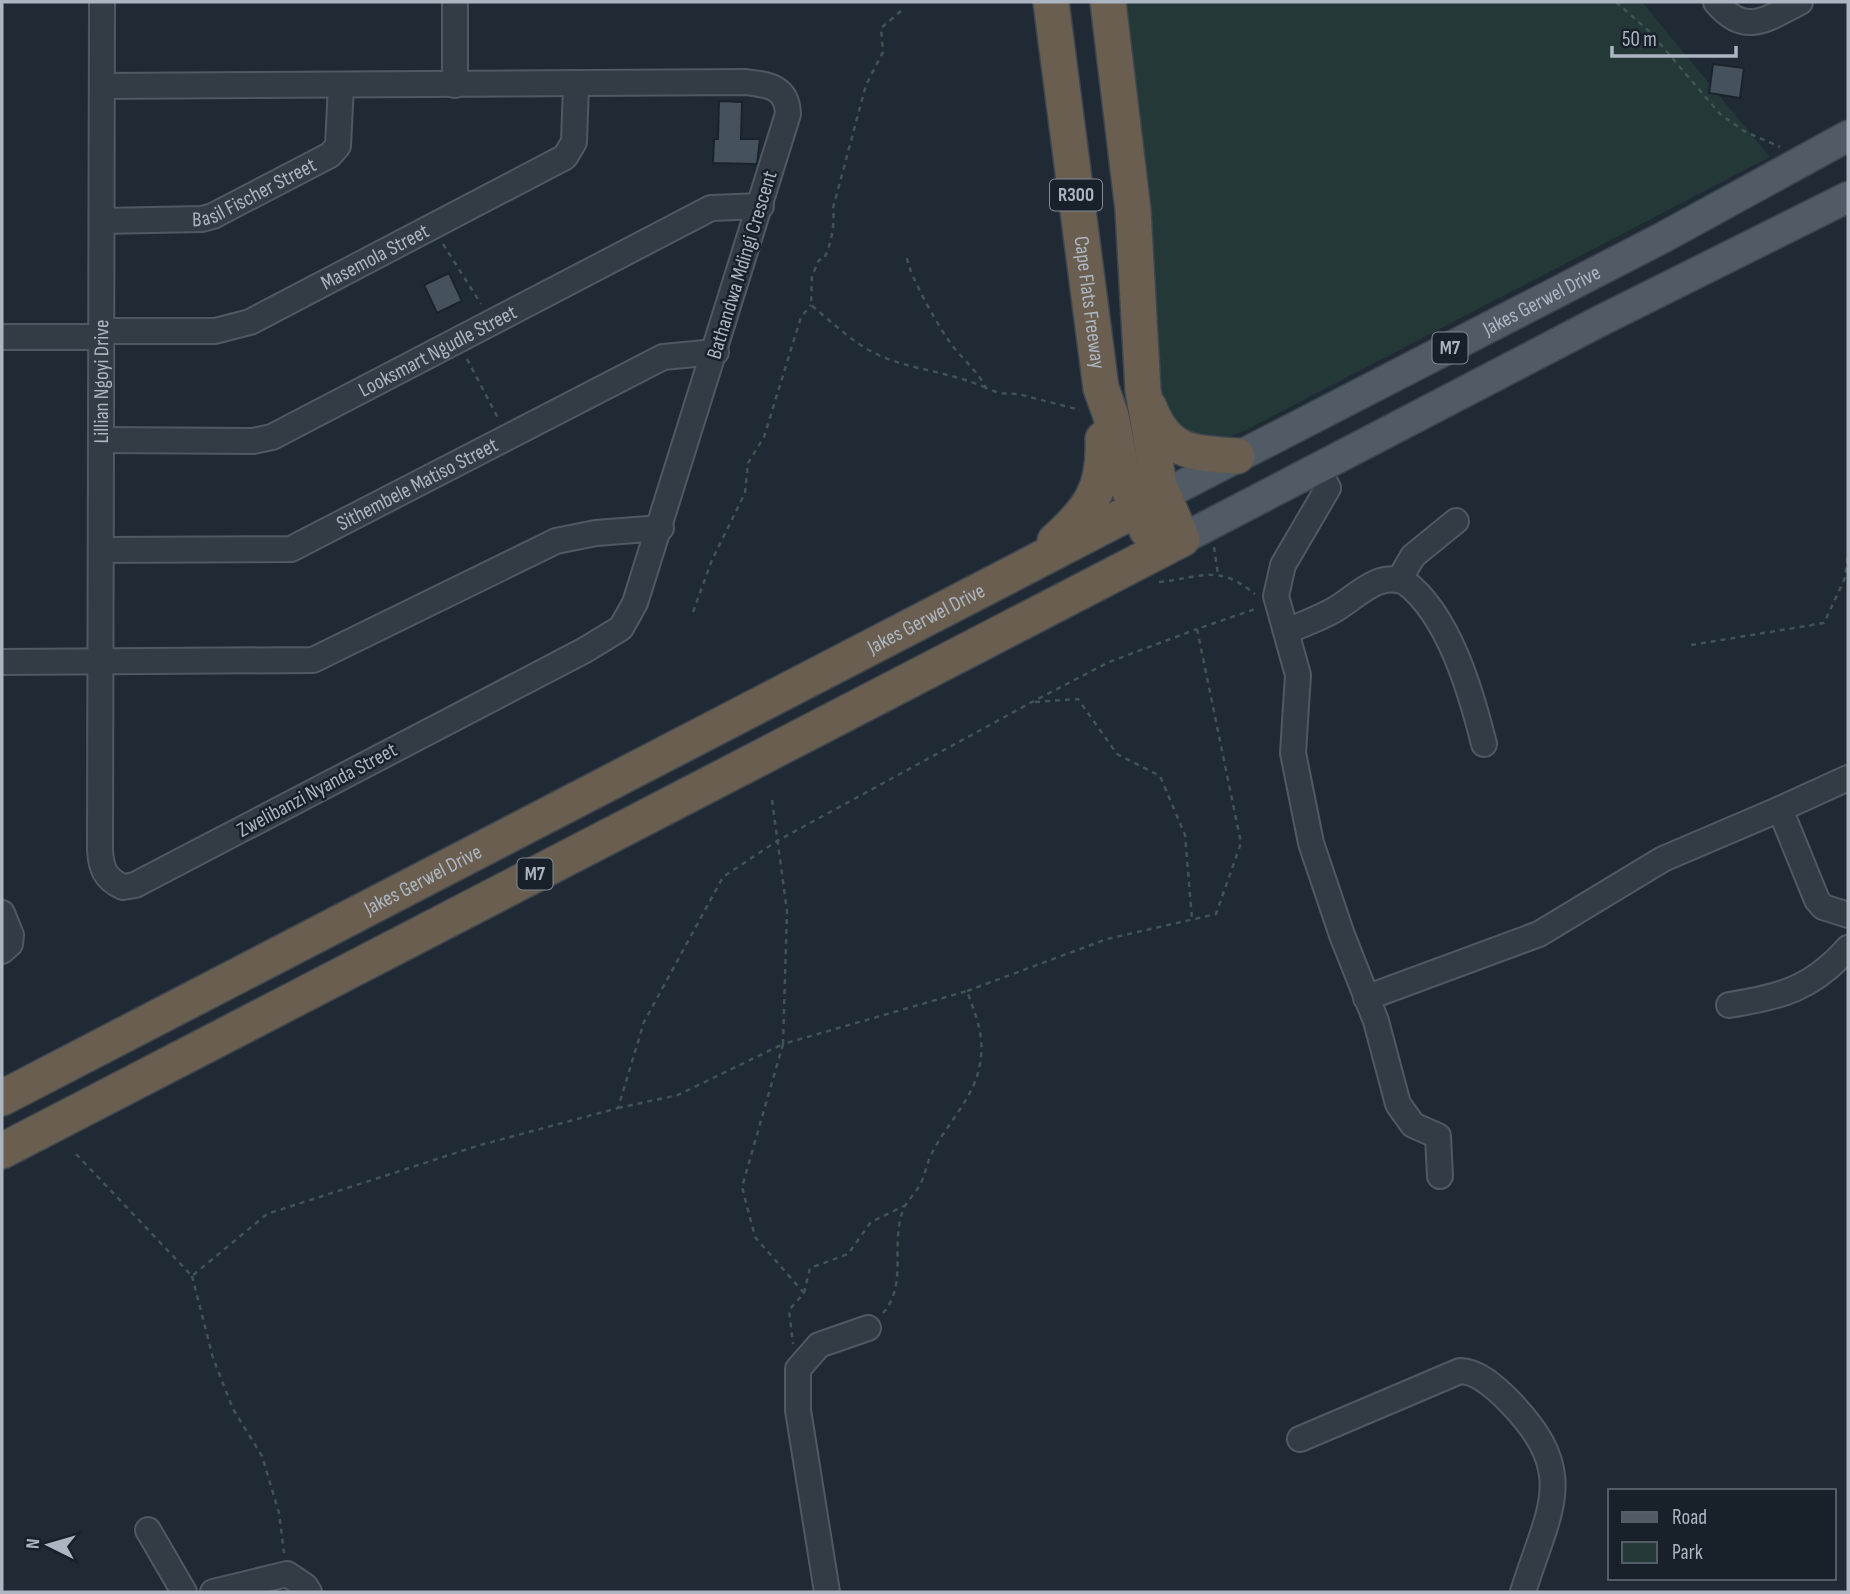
<svg xmlns="http://www.w3.org/2000/svg" width="1850" height="1594" font-family="'Sofia Sans Condensed',sans-serif">
<style>
.green{fill:#243837}
.building{fill:#46515e;stroke:#1a232b;stroke-width:2}
.lines{fill:none;stroke-linecap:round;stroke-linejoin:round}
.minor-casing{stroke:#505963;stroke-width:28}
.major-casing{stroke:#3c454e;stroke-width:33}
.highway-casing{stroke:#3d464f;stroke-width:38}
.path{stroke:#415455;stroke-width:2.5;stroke-dasharray:5 5;stroke-linecap:butt}
.minor{stroke:#333c45;stroke-width:24}
.major{stroke:#505b65;stroke-width:30}
.highway{stroke:#6a5e50;stroke-width:35}
.labels{text-anchor:middle;dominant-baseline:central;stroke-width:5;stroke-linejoin:round;paint-order:stroke}
.shield{fill:#182129;stroke:#808994;stroke-width:2}
.shield-label{font-size:19px;font-weight:bold;fill:#acb6c2}
.street-label{font-size:21px;fill:#acb6c2;stroke:#182129}
</style>
<rect width="100%" height="100%" fill="#1f2a34"/>
<path class="green" d="M1124,2H1642L1770,157L1246,430C1203,450 1186,432 1157,403Z"/>
<g class="building">
<polygon points="1713,64 1744,68 1740,98 1709,93"/>
<polygon points="719,101 742,102 741,139 760,139 757,164 713,163 714,139 718,139"/>
<polygon points="449,273 462,301 437,313 424,285"/>
</g>
<g class="lines">
<defs>
<g id="minor">
<path d="M1716,2C1745,37 1767,19 1800,2"/>
<polyline points="455,85 455,2"/>
<path id="s1" d="M102,86L746,82C770,85 787,87 788,114L635,603L621,628L585,650L135,885L123,887C105,879 101,868 100,850L102,2"/>
<path id="s2" d="M102,221L202,219L213,216L330,155L338,146L341,85"/>
<path id="s3" d="M102,331H215L250,322L565,157L574,142L576,84"/>
<polyline points="2,337 102,337"/>
<path id="s4" d="M102,440L253,441L272,437L711,208L761,206"/>
<polyline points="1317,467 1328,488 1283,565 1276,596 1298,675 1293,753 1311,843 1342,935 1376,1021 1398,1104 1413,1125 1438,1136 1440,1176"/>
<path id="s5" d="M102,550L291,549L663,357L716,352"/>
<polyline points="1399,580 1413,556 1456,521"/>
<path d="M1288,631C1303,624 1320,618 1334,610C1357,597 1377,571 1405,582C1449,615 1471,692 1484,744"/>
<polyline points="2,662 313,660 556,541 596,533 661,528"/>
<polyline points="1780,809 1848,778"/>
<polyline points="2,913 11,935 10,944 2,951"/>
<polyline points="1366,998 1539,934 1663,859 1780,809 1817,900 1823,907 1848,915"/>
<path d="M1729,1005C1780,997 1812,989 1848,948"/>
<path d="M1300,1439L1460,1371C1478,1371 1496,1388 1509,1401C1580,1474 1549,1508 1523,1592"/>
<polyline points="148,1530 184,1592"/>
<polyline points="213,1592 287,1574 305,1586 309,1592"/>
<polyline points="827,1592 798,1410 798,1369 819,1345 868,1328"/>
</g>
<g id="major">
<path id="s6" d="M1162,496L1662,238L1848,136"/>
<polyline points="1182,539 1600,321 1848,197"/>
</g>
<g id="highway">
<path id="s7" d="M1051,2L1101,388L1111,416L1122,473L1147,530"/>
<path d="M1149,407C1167,454 1193,453 1237,456"/>
<path d="M1055,541C1091,509 1105,488 1103,439"/>
<path id="s8" d="M2,1098L1162,496"/>
<polyline points="2,1151 1182,539 1159,485 1143,390 1133,210 1108,2"/>
</g>
</defs>
<use href="#minor" class="minor-casing"/>
<use href="#major" class="major-casing"/>
<use href="#highway" class="highway-casing"/>
<g class="path">
<polyline points="1616,2 1650,32 1720,114 1744,131 1780,147"/>
<path d="M901,11L881,28L883,52L866,85L833,208C835,226 831,244 824,259L819,260L812,276L811,305C829,320 846,336 867,349C902,370 948,370 986,388"/>
<polyline points="443,244 481,304"/>
<path d="M907,258C909,275 940,330 952,345C963,360 977,370 986,388L999,393L1018,394L1080,410"/>
<polyline points="467,359 498,418"/>
<polyline points="1214,547 1218,575"/>
<path d="M1159,582C1199,578 1218,563 1255,594"/>
<polyline points="693,612 712,560 745,493 748,463 764,437 801,317 811,305"/>
<polyline points="1691,645 1824,623 1845,578 1848,554"/>
<polyline points="1035,702 1078,699 1117,754 1160,776 1185,835 1192,919"/>
<path d="M772,800L787,911L783,1044L967,991C977,1019 986,1038 979,1069C972,1100 946,1125 932,1153C926,1164 925,1178 918,1188C913,1196 906,1202 903,1210C890,1246 908,1285 883,1313"/>
<polyline points="967,991 1107,939 1216,914 1241,843 1197,629 1258,608"/>
<polyline points="783,1044 742,1187 755,1237 804,1293 789,1310 793,1344"/>
<polyline points="618,1108 678,1095 783,1044"/>
<polyline points="76,1154 192,1276 267,1214 477,1146 618,1108 644,1022 723,877 777,841 1032,702 1109,662 1197,629"/>
<polyline points="192,1276 213,1358 233,1409 262,1456 279,1513 284,1553"/>
<polyline points="804,1293 810,1268 848,1254 871,1222 904,1206"/>
</g>
<use href="#minor" class="minor"/>
<use href="#major" class="major"/>
<use href="#highway" class="highway"/>
</g>
<g class="labels">
<g class="shield">
<rect x="1050" y="179.5" width="52" height="31" rx="5"/>
<rect x="1432.5" y="332.5" width="35" height="31" rx="5"/>
<rect x="517.5" y="858.5" width="35" height="31" rx="5"/>
</g>
<g class="shield-label">
<text x="1076" y="195">R300</text>
<text x="1450" y="348">M7</text>
<text x="535" y="874">M7</text>
</g>
<g class="street-label">
<text stroke="none"><textPath href="#s2" startOffset="158">Basil Fischer Street</textPath></text>
<text stroke="none"><textPath href="#s3" startOffset="290">Masemola Street</textPath></text>
<text transform="translate(742 265) rotate(-73)">Bathandwa Mdingi Crescent</text>
<text stroke="none"><textPath href="#s6" startOffset="427">Jakes Gerwel Drive</textPath></text>
<text stroke="none"><textPath href="#s7" startOffset="303">Cape Flats Freeway</textPath></text>
<text stroke="none"><textPath href="#s4" startOffset="357">Looksmart Ngudle Street</textPath></text>
<text stroke="none"><textPath href="#s1" startOffset="2322">Lillian Ngoyi Drive</textPath></text>
<text stroke="none"><textPath href="#s5" startOffset="331">Sithembele Matiso Street</textPath></text>
<text stroke="none"><textPath href="#s8" startOffset="1041">Jakes Gerwel Drive</textPath></text>
<text transform="translate(317 790) rotate(-28)">Zwelibanzi Nyanda Street</text>
<text stroke="none"><textPath href="#s8" startOffset="474">Jakes Gerwel Drive</textPath></text>
</g>
</g>
<rect width="1850" height="1594" fill="none" stroke="#acb6c2" stroke-width="7"/>
<rect x="1608" y="1489" width="228" height="91" fill="#182129" stroke="#535d66" stroke-width="2"/>
<rect x="1622" y="1512" width="35" height="10" fill="#505b65" stroke="#535d66" stroke-width="2"/>
<text x="1672" y="1524" font-size="21" fill="#acb6c2">Road</text>
<rect x="1622" y="1542" width="35" height="21" fill="#243837" stroke="#535d66" stroke-width="2"/>
<text x="1672" y="1559" font-size="21" fill="#acb6c2">Park</text>
<g transform="translate(49 1545) rotate(275)" stroke="#182129" stroke-width="5" paint-order="stroke">
<path d="M0-5L12 26L0 18L-12 26Z" fill="#acb6c2"/>
<text y="-10" font-size="19" font-weight="bold" text-anchor="middle" fill="#acb6c2">N</text>
</g>
<path d="M1612 46v10h124v-10" fill="none" stroke="#acb6c2" stroke-width="3.5"/>
<text x="1622" y="46" font-size="21" fill="#acb6c2" stroke="#182129" stroke-width="5" paint-order="stroke">50 m</text>
</svg>
